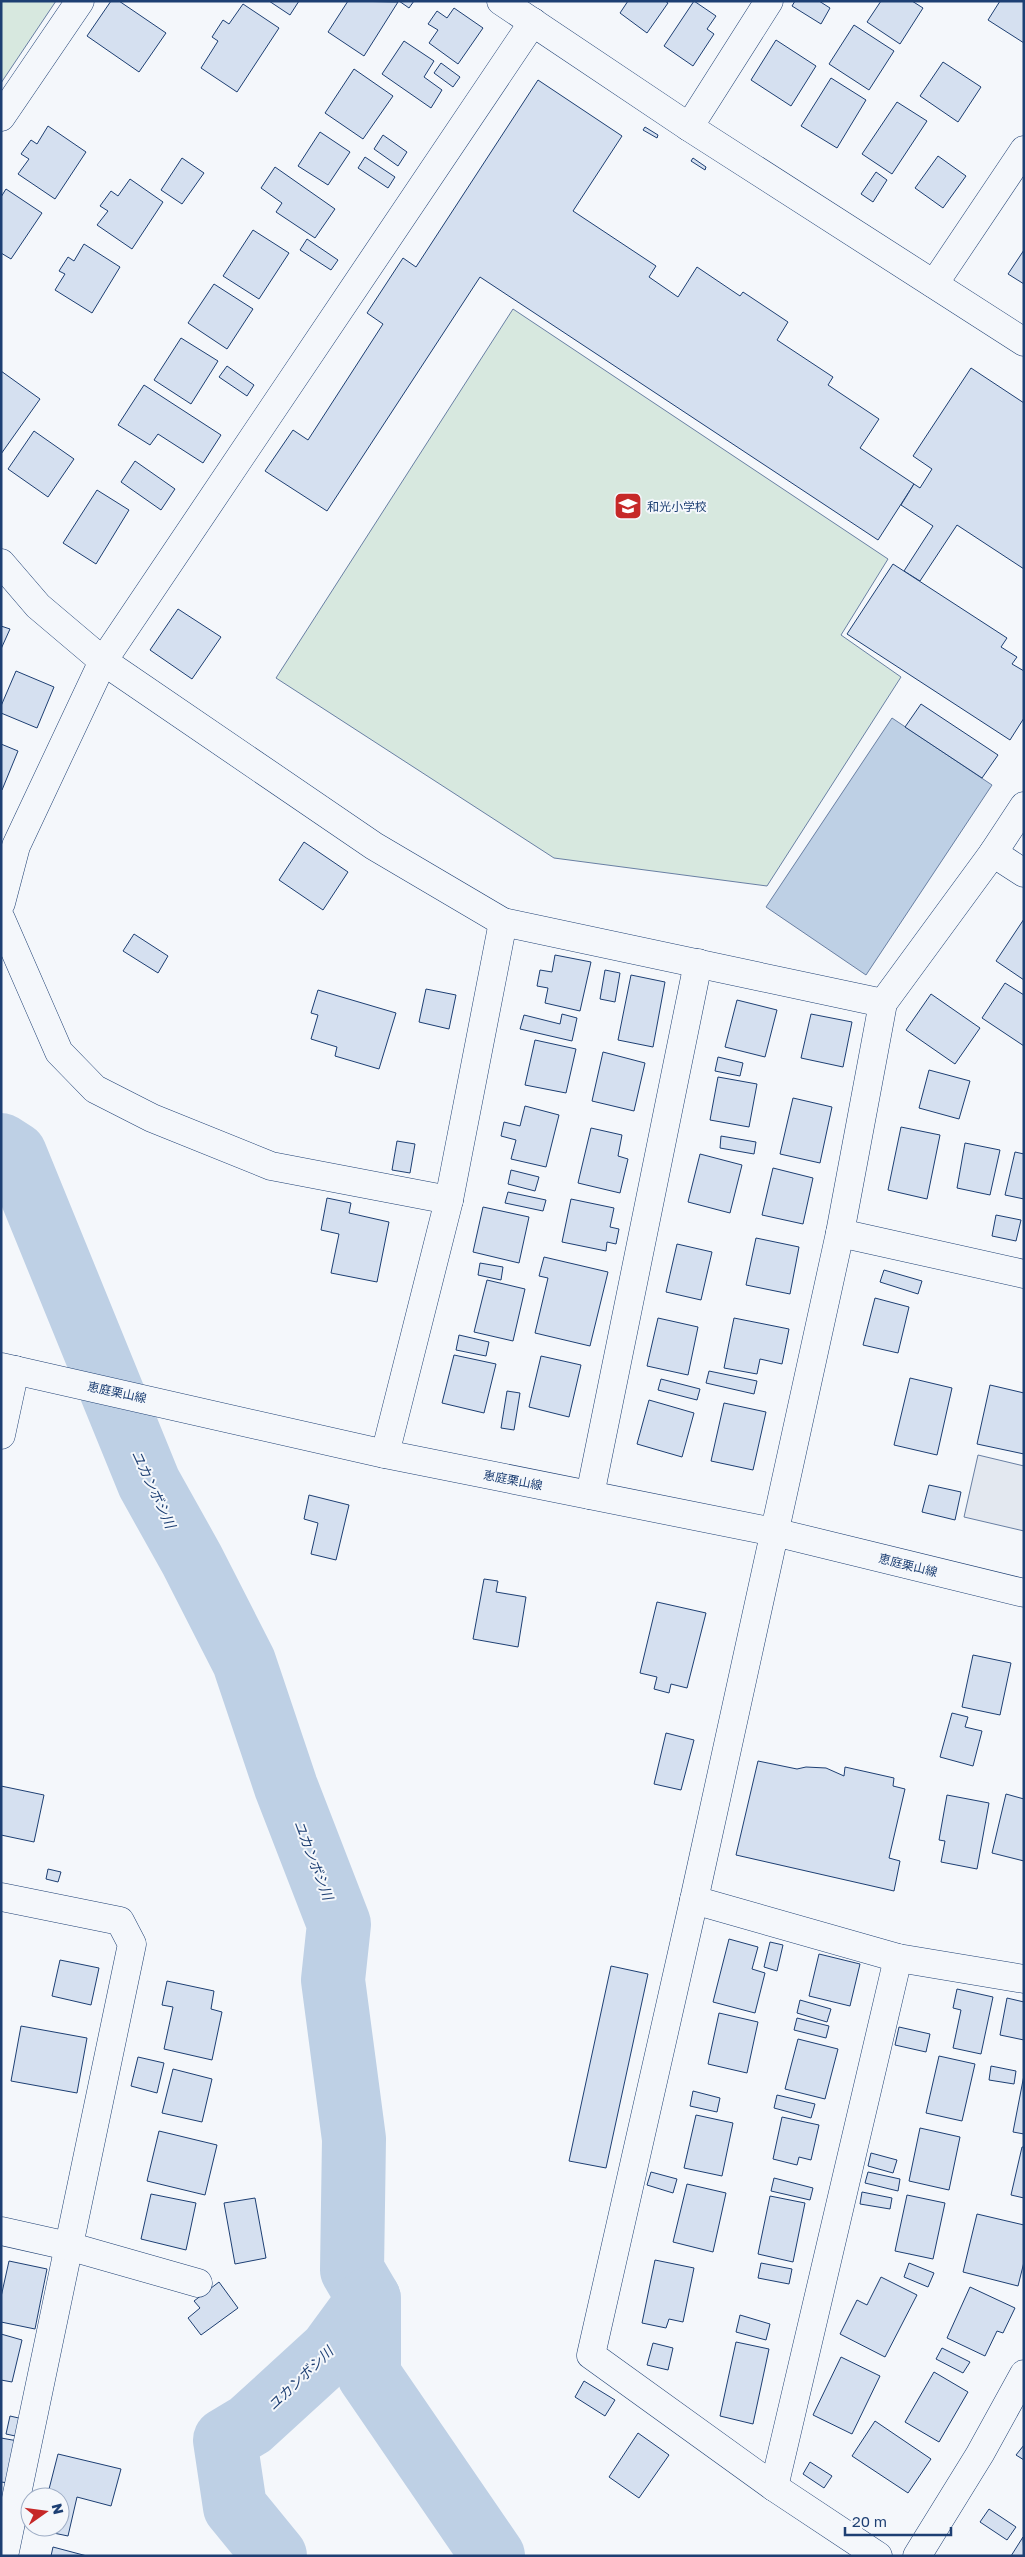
<svg xmlns="http://www.w3.org/2000/svg" width="1025" height="2557" font-family="'Golos Text','Noto Sans JP',sans-serif">
<style>
.green{fill:#d7e8df;stroke:#687fa3}
.parking{fill:#e3e8f0;stroke:#687fa3}
.water{fill:#bed0e5;stroke:#687fa3}
.lines{fill:none;stroke-linecap:round;stroke-linejoin:round}
.river{stroke:#bed0e5;stroke-width:64}
.building{fill:#d5e0f0;stroke:#1d3f73}
.minor-casing{stroke:#1d3f73;stroke-width:29}
.major-casing{stroke:#1d3f73;stroke-width:29}
.minor{stroke:#f4f7fb;stroke-width:28}
.major{stroke:#f4f7fb;stroke-width:28}
.labels{text-anchor:middle;dominant-baseline:central;stroke-width:4;stroke-linejoin:round;paint-order:stroke}
.poi-label{font-size:12px;fill:#1d3f73;stroke:#f4f7fb;text-anchor:start}
.street-label{font-size:12px;fill:#1d3f73;stroke:#f4f7fb}
.water-label{font-size:14px;font-style:italic;fill:#1d3f73;stroke:#f4f7fb}
</style>
<rect width="100%" height="100%" fill="#f4f7fb"/>
<g class="green">
<polygon points="1,1 56,1 1,83"/>
<polygon points="513,309 888,559 841,635 901,677 767,886 554,858 276,678"/>
</g>
<polygon class="parking" points="978,1455 1024,1466 1024,1531 964,1517"/>
<polygon class="water" points="892,718 992,785 866,975 766,907"/>
<g class="lines">
<g class="river">
<polyline points="1,1145 15,1154 149,1483 192,1560 244,1662 286,1787 339,1924 333,1980 354,2139 352,2270 369,2299 331,2351 250,2425 225,2440 235,2507 275,2556"/>
<polyline points="369,2299 369,2375 493,2556"/>
</g>
</g>
<g class="building">
<polygon points="111,1 119,1 166,33 139,72 87,36"/>
<polygon points="269,1 299,1 290,15"/>
<polygon points="348,1 398,2 364,56 328,32"/>
<polygon points="399,1 414,1 409,8"/>
<polygon points="628,1 665,1 668,3 647,33 620,13"/>
<polygon points="694,1 716,16 707,29 714,34 693,66 664,46"/>
<polygon points="795,1 819,1 830,8 821,24 792,6"/>
<polygon points="881,1 912,1 923,8 900,44 867,22"/>
<polygon points="1000,1 1024,1 1024,43 988,20"/>
<polygon points="243,4 279,28 237,92 201,68 218,41 212,37 223,20 229,24"/>
<polygon points="454,8 483,28 458,64 429,43 438,30 428,24 437,11 447,18"/>
<polygon points="854,25 894,51 869,90 829,64"/>
<polygon points="776,40 816,66 791,106 751,80"/>
<polygon points="404,41 434,61 424,77 442,90 431,108 382,74"/>
<polygon points="943,62 981,87 958,122 920,96"/>
<polygon points="441,63 460,77 453,87 434,73"/>
<polygon points="354,69 393,96 363,139 325,113"/>
<polygon points="831,78 866,100 837,148 801,126"/>
<polygon points="538,80 622,136 573,211 656,266 649,277 678,297 697,267 740,296 743,292 788,322 777,340 833,377 828,385 879,419 860,448 914,484 878,540 480,277 327,511 265,471 293,430 308,440 383,324 367,313 403,258 416,267"/>
<polygon points="897,102 927,121 892,174 862,154"/>
<polygon points="48,126 86,152 55,199 18,174 29,159 21,154 31,140 37,144"/>
<polygon points="645,127 658,135 657,138 643,130"/>
<polygon points="320,132 350,152 328,185 298,166"/>
<polygon points="383,135 407,152 398,166 374,149"/>
<polygon points="938,156 966,176 943,208 915,188"/>
<polygon points="365,157 395,177 388,188 358,168"/>
<polygon points="182,158 204,173 182,204 161,190"/>
<polygon points="693,158 706,167 705,170 691,161"/>
<polygon points="275,167 335,209 315,238 276,212 282,203 261,188"/>
<polygon points="876,172 887,180 873,202 861,194"/>
<polygon points="130,179 163,202 132,249 97,225 108,211 100,206 111,191 118,196"/>
<polygon points="6,189 42,213 11,259 1,253 1,197"/>
<polygon points="253,230 289,253 259,299 223,276"/>
<polygon points="307,239 338,260 331,270 300,250"/>
<polygon points="84,244 120,267 92,313 55,290 65,274 59,271 68,257 74,261"/>
<polygon points="1024,250 1024,284 1008,274"/>
<polygon points="214,284 253,309 227,349 188,323"/>
<polygon points="181,338 218,361 191,404 154,380"/>
<polygon points="227,366 254,385 247,396 219,377"/>
<polygon points="971,368 1024,403 1024,569 957,525 920,581 904,571 933,526 901,505 914,484 920,488 932,469 913,456"/>
<polygon points="1,371 40,399 1,454"/>
<polygon points="144,385 221,435 203,463 158,434 150,445 118,425"/>
<polygon points="34,431 74,459 48,497 8,469"/>
<polygon points="135,461 175,489 161,510 121,482"/>
<polygon points="97,490 129,510 96,564 63,543"/>
<polygon points="893,564 1007,638 1001,647 1017,657 1012,664 1024,671 1024,718 1010,740 847,634"/>
<polygon points="178,609 221,637 192,679 150,650"/>
<polygon points="1,626 10,629 1,649"/>
<polygon points="16,671 54,687 37,728 1,713 1,706"/>
<polygon points="921,704 998,755 982,778 905,727"/>
<polygon points="1,744 18,751 2,790 1,789"/>
<polygon points="304,842 348,872 323,910 279,880"/>
<polygon points="1024,919 1024,980 996,961"/>
<polygon points="134,934 168,956 158,973 123,951"/>
<polygon points="555,955 591,962 580,1011 545,1003 548,988 537,986 540,970 552,972"/>
<polygon points="605,970 620,973 615,1002 600,999"/>
<polygon points="631,975 665,982 653,1047 618,1040"/>
<polygon points="1005,983 1024,995 1024,1046 982,1018"/>
<polygon points="426,989 456,995 449,1029 419,1022"/>
<polygon points="318,990 396,1013 379,1069 335,1056 337,1047 311,1039 318,1015 311,1013"/>
<polygon points="931,994 980,1028 955,1064 906,1030"/>
<polygon points="737,1000 777,1010 765,1057 725,1047"/>
<polygon points="562,1014 577,1018 572,1041 520,1029 524,1015 560,1024"/>
<polygon points="811,1014 852,1022 843,1067 801,1058"/>
<polygon points="535,1040 576,1049 566,1093 525,1085"/>
<polygon points="603,1052 645,1063 634,1111 592,1101"/>
<polygon points="718,1057 743,1063 740,1076 715,1071"/>
<polygon points="929,1070 970,1081 959,1119 919,1108"/>
<polygon points="718,1077 757,1084 749,1127 710,1120"/>
<polygon points="793,1098 832,1107 820,1163 780,1154"/>
<polygon points="525,1106 559,1115 546,1167 511,1159 516,1140 501,1136 504,1122 520,1126"/>
<polygon points="901,1127 940,1135 927,1199 888,1190"/>
<polygon points="591,1128 622,1135 618,1156 628,1159 620,1193 578,1183"/>
<polygon points="721,1136 756,1142 754,1154 720,1148"/>
<polygon points="397,1141 415,1144 410,1173 392,1170"/>
<polygon points="965,1143 1000,1150 990,1195 957,1188"/>
<polygon points="1015,1152 1024,1154 1024,1199 1005,1195"/>
<polygon points="700,1154 742,1165 730,1213 688,1202"/>
<polygon points="773,1168 813,1178 803,1224 762,1215"/>
<polygon points="511,1170 539,1177 535,1191 508,1184"/>
<polygon points="508,1192 546,1200 543,1211 505,1203"/>
<polygon points="327,1198 351,1203 349,1213 389,1222 377,1282 331,1273 339,1234 321,1230"/>
<polygon points="571,1199 614,1208 610,1227 619,1229 616,1244 607,1242 606,1251 562,1242"/>
<polygon points="483,1207 529,1217 519,1263 473,1252"/>
<polygon points="996,1215 1021,1220 1016,1241 992,1236"/>
<polygon points="756,1238 799,1247 790,1294 746,1285"/>
<polygon points="677,1244 712,1252 701,1300 666,1292"/>
<polygon points="544,1257 608,1272 590,1346 535,1333 548,1278 539,1276"/>
<polygon points="480,1263 503,1267 501,1280 478,1275"/>
<polygon points="884,1270 922,1281 918,1294 880,1282"/>
<polygon points="487,1280 525,1289 513,1341 474,1332"/>
<polygon points="875,1298 909,1307 898,1353 863,1345"/>
<polygon points="658,1318 698,1327 688,1375 647,1366"/>
<polygon points="734,1318 789,1329 782,1364 760,1359 757,1374 724,1368"/>
<polygon points="459,1335 489,1342 486,1356 456,1350"/>
<polygon points="454,1355 496,1364 484,1413 442,1403"/>
<polygon points="541,1356 581,1365 569,1417 529,1407"/>
<polygon points="709,1371 757,1381 754,1394 706,1383"/>
<polygon points="910,1378 952,1388 937,1455 894,1445"/>
<polygon points="661,1379 700,1389 697,1400 658,1390"/>
<polygon points="990,1385 1024,1393 1024,1454 977,1444"/>
<polygon points="507,1391 520,1393 514,1430 501,1428"/>
<polygon points="649,1400 694,1413 682,1457 637,1444"/>
<polygon points="724,1403 766,1412 753,1470 711,1461"/>
<polygon points="929,1485 961,1492 955,1520 922,1512"/>
<polygon points="309,1495 349,1505 336,1560 311,1554 318,1523 304,1519"/>
<polygon points="484,1579 498,1581 496,1592 526,1597 518,1647 473,1639"/>
<polygon points="657,1602 706,1613 687,1688 671,1684 669,1693 654,1689 657,1677 640,1673"/>
<polygon points="973,1655 1011,1663 1000,1715 962,1707"/>
<polygon points="952,1713 968,1717 965,1727 982,1731 973,1766 940,1757"/>
<polygon points="666,1733 694,1740 681,1790 654,1784"/>
<polygon points="758,1761 797,1769 806,1767 826,1768 844,1776 845,1767 894,1778 893,1786 905,1789 889,1858 900,1861 894,1891 736,1855"/>
<polygon points="1,1786 44,1795 34,1842 1,1835"/>
<polygon points="1006,1794 1024,1799 1024,1861 992,1853"/>
<polygon points="947,1795 989,1803 977,1869 941,1862 945,1841 939,1840"/>
<polygon points="48,1869 61,1872 58,1882 46,1879"/>
<polygon points="729,1939 758,1947 752,1969 765,1973 755,2013 713,2002"/>
<polygon points="770,1942 783,1945 777,1971 764,1967"/>
<polygon points="819,1954 860,1964 850,2006 809,1996"/>
<polygon points="60,1960 99,1968 91,2005 52,1996"/>
<polygon points="611,1966 648,1974 606,2168 569,2161"/>
<polygon points="167,1981 214,1991 211,2009 222,2012 212,2060 164,2049 173,2007 162,2005"/>
<polygon points="957,1989 993,1997 981,2054 953,2048 961,2010 953,2008"/>
<polygon points="1007,1998 1024,2002 1024,2040 1000,2035"/>
<polygon points="800,2000 831,2009 827,2022 797,2013"/>
<polygon points="719,2013 758,2022 747,2073 708,2064"/>
<polygon points="797,2018 829,2026 826,2038 794,2030"/>
<polygon points="21,2026 87,2038 77,2093 11,2081"/>
<polygon points="899,2027 930,2034 926,2052 895,2045"/>
<polygon points="798,2039 838,2049 825,2099 785,2089"/>
<polygon points="939,2056 975,2064 962,2121 926,2113"/>
<polygon points="138,2057 164,2063 157,2093 131,2086"/>
<polygon points="991,2066 1016,2071 1014,2084 989,2080"/>
<polygon points="173,2069 212,2079 202,2122 162,2113"/>
<polygon points="1024,2075 1024,2134 1013,2132"/>
<polygon points="693,2091 720,2098 717,2112 690,2106"/>
<polygon points="777,2095 815,2104 811,2118 774,2108"/>
<polygon points="696,2115 733,2123 722,2176 684,2168"/>
<polygon points="782,2117 819,2125 811,2160 799,2157 797,2165 773,2159"/>
<polygon points="920,2128 960,2137 949,2190 909,2181"/>
<polygon points="159,2131 217,2145 205,2195 147,2181"/>
<polygon points="1022,2147 1024,2147 1024,2198 1011,2195"/>
<polygon points="871,2153 897,2160 893,2173 868,2166"/>
<polygon points="651,2172 677,2179 673,2193 647,2185"/>
<polygon points="868,2172 900,2179 898,2191 865,2183"/>
<polygon points="774,2178 813,2188 810,2200 771,2191"/>
<polygon points="687,2184 726,2193 713,2252 673,2242"/>
<polygon points="862,2192 892,2198 890,2209 860,2204"/>
<polygon points="151,2194 196,2203 186,2250 141,2239"/>
<polygon points="907,2195 945,2203 933,2259 895,2251"/>
<polygon points="770,2196 805,2203 793,2262 758,2254"/>
<polygon points="255,2198 266,2258 235,2264 224,2203"/>
<polygon points="977,2214 1024,2225 1024,2262 1018,2286 963,2272"/>
<polygon points="655,2260 694,2268 683,2322 669,2319 666,2328 642,2323"/>
<polygon points="9,2261 47,2269 35,2329 1,2322 1,2297"/>
<polygon points="761,2263 792,2269 789,2284 758,2278"/>
<polygon points="909,2263 934,2273 928,2287 904,2277"/>
<polygon points="881,2277 917,2295 885,2357 840,2334 857,2300 867,2305"/>
<polygon points="219,2282 238,2308 201,2335 188,2318 200,2308 194,2301"/>
<polygon points="970,2287 1015,2308 1003,2333 997,2331 985,2356 947,2338"/>
<polygon points="740,2315 770,2324 766,2340 736,2332"/>
<polygon points="1,2334 22,2340 12,2382 1,2380"/>
<polygon points="736,2342 769,2349 753,2424 720,2416"/>
<polygon points="653,2343 673,2348 668,2370 647,2365"/>
<polygon points="942,2348 970,2362 963,2373 936,2359"/>
<polygon points="841,2357 880,2376 852,2434 813,2415"/>
<polygon points="934,2372 968,2392 939,2442 905,2422"/>
<polygon points="584,2381 615,2400 605,2416 575,2397"/>
<polygon points="10,2416 23,2419 20,2437 6,2434"/>
<polygon points="875,2421 931,2459 908,2493 852,2456"/>
<polygon points="638,2433 669,2455 639,2498 609,2477"/>
<polygon points="1,2438 18,2441 9,2483 1,2482"/>
<polygon points="1024,2445 1024,2460 1016,2455"/>
<polygon points="58,2454 121,2469 111,2506 77,2497 68,2536 39,2530 40,2527 60,2527 60,2497 47,2497"/>
<polygon points="810,2462 832,2476 824,2488 803,2474"/>
<polygon points="989,2509 1016,2527 1007,2540 980,2522"/>
<polygon points="1023,2537 1024,2556 1011,2556"/>
<polygon points="53,2547 87,2556 51,2556"/>
</g>
<g class="lines">
<defs>
<g id="minor">
<polyline points="501,1 689,127 1024,342"/>
<polyline points="1,117 80,1"/>
<polyline points="689,127 769,1"/>
<polyline points="934,284 1024,150"/>
<polyline points="1,563 38,606 103,661 374,846 503,922 883,1003"/>
<polyline points="993,853 1024,873"/>
<polyline points="1,903 16,846 103,661 533,22"/>
<polyline points="1,919 59,1052 95,1089 152,1118 271,1166 449,1200"/>
<polyline points="840,1233 1024,1274"/>
<polyline points="1,1435 15,1370"/>
<polyline points="385,1454 449,1200 503,922"/>
<polyline points="590,1495 698,963"/>
<polyline points="1,1897 120,1921 132,1944 4,2556"/>
<polyline points="694,1900 898,1958 1024,1979"/>
<polyline points="1,2231 68,2246 198,2283"/>
<polyline points="774,2487 898,1958"/>
<polyline points="878,2556 774,2487 591,2355 694,1900 840,1233 883,1003 993,853 1024,806"/>
<polyline points="917,2556 980,2454 1024,2374"/>
</g>
<polyline id="major" points="1,1367 385,1454 774,1532 1024,1593"/>
</defs>
<use href="#minor" class="minor-casing"/>
<use href="#major" class="major-casing"/>
<use href="#minor" class="minor"/>
<use href="#major" class="major"/>
</g>
<defs>
<symbol id="school-square" viewBox="-11 -11 22 22"><rect x="-9" y="-9" width="18" height="18" rx="4" fill="#c62828" stroke="#f4f7fb"/><path d="M0-5L7-2L0 1L-7-2ZM-4 1L0 2.5L4 1V4Q0 6-4 4Z" fill="#fff"/></symbol>
</defs>
<g fill-rule="evenodd">
<use href="#school-square" x="612" y="490" width="32" height="32"/>
</g>
<g class="labels">
<g class="poi-label">
<text x="647" y="506">和光小学校</text>
</g>
<g class="street-label">
<text transform="translate(117 1392) rotate(12)">恵庭栗山線</text>
<text transform="translate(513 1480) rotate(11)">恵庭栗山線</text>
<text transform="translate(908 1565) rotate(14)">恵庭栗山線</text>
</g>
<g class="water-label">
<text transform="translate(154 1489) rotate(65)">ユカンボシ川</text>
<text transform="translate(314 1860) rotate(69)">ユカンボシ川</text>
<text transform="translate(300 2378) rotate(-44)">ユカンボシ川</text>
</g>
</g>
<rect width="1025" height="2557" fill="none" stroke="#1d3f73" stroke-width="5"/>
<g transform="translate(45 2512) rotate(76)"><circle r="24" fill="#f4f7fb" stroke="#9eadc5"/>
<path d="M0-4L9 19L0 12L-9 19Z" fill="#c62828"/>
<text y="-8" font-size="14" font-weight="bold" text-anchor="middle" fill="#1d3f73">N</text>
</g>
<path d="M845 2527v8h106v-8" fill="none" stroke="#1d3f73" stroke-width="2.5"/>
<text x="852" y="2527" font-size="15" fill="#1d3f73" stroke="#f4f7fb" stroke-width="4" paint-order="stroke">20 m</text>
</svg>
